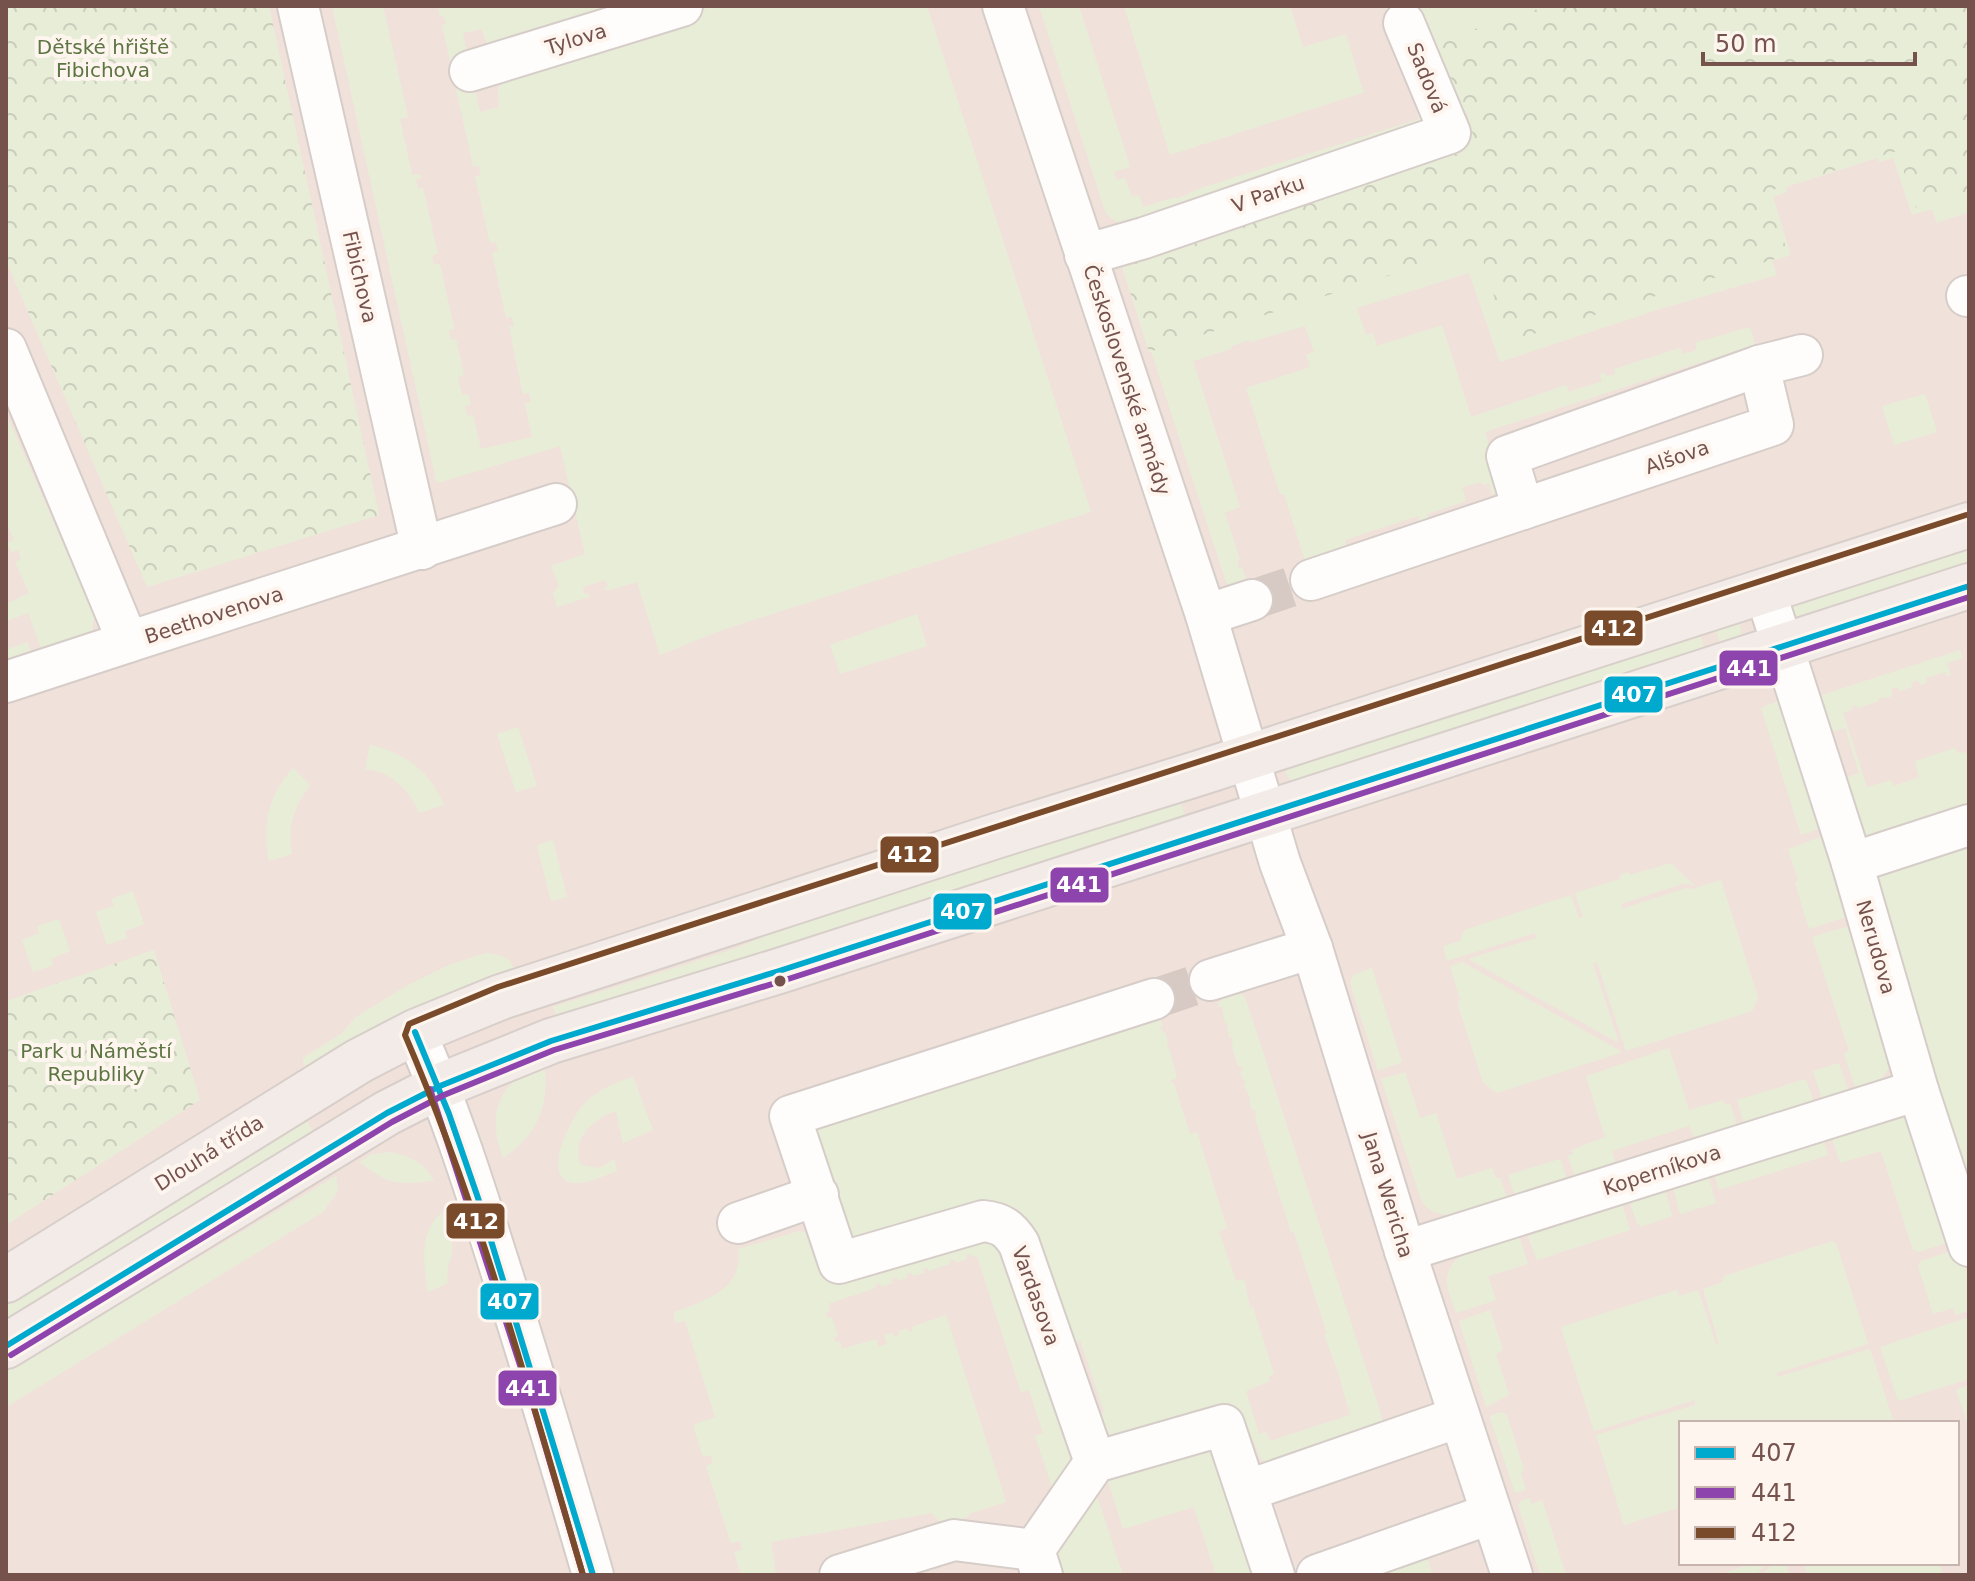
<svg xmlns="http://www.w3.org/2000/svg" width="1975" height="1581" font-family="'DejaVu Sans',sans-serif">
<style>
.residential{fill:#f0e2da;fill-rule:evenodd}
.grass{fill:#e8edd8}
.park{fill:url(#park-crowns)}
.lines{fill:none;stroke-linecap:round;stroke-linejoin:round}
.minor-tunnel{stroke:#d7c9c4;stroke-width:40;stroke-dasharray:40 20;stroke-linecap:butt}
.minor-casing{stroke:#d6cdc9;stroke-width:44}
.major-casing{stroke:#d8ceca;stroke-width:48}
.minor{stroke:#fefdfc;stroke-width:40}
.major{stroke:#f2ebe7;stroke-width:44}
.bus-1-casing{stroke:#fef5ef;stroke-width:12}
.bus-2-casing{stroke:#fef5ef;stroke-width:12}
.bus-3-casing{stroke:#fef5ef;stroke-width:12}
.bus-1{stroke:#00a9ce;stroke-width:6}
.bus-2{stroke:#8e44ad;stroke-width:6}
.bus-3{stroke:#7a4b2a;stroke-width:6}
.bus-dot{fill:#76524d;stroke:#fef5ef;stroke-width:3}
.labels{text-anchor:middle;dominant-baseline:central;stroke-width:8;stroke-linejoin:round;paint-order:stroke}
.street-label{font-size:20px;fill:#76524d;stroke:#fef5ef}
.park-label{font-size:20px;fill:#5c7542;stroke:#fef5ef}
.line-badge{stroke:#fef5ef;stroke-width:3}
.badge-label{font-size:22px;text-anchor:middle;font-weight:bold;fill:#fff}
</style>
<defs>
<pattern id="park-crowns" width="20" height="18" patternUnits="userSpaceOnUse" patternTransform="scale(2)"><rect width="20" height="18" fill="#e8edd8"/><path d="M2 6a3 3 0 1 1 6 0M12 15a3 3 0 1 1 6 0" fill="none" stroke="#cacdbb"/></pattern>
</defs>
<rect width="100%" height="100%" fill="#f7f1ec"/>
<path class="residential" d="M6,6H1969V1575H6ZM1681,1423H1957V1563H1681Z"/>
<g class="grass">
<polygon points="332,6 383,6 408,117 400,119 412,175 420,174 421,178 416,180 418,189 423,188 438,254 432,256 434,265 440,264 454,329 449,330 451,340 456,339 464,375 458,377 462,395 468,394 471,405 465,406 467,416 473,415 481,449 532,437 525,403 531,402 529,393 523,394 509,327 514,326 512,317 506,318 492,252 498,251 496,242 490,243 475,176 481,175 479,166 473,166 442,25 446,24 444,16 440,16 438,6 619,6 488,48 482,29 463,33 480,112 499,107 498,88 508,74 714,6 927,6 1091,512 719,631 660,655 637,582 606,591 605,588 608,586 605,580 583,587 584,594 588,593 589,597 557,607 553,593 559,586 551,566 585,554 560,446 438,483 436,480"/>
<path d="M1039,6H1079L1130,167L1114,172L1117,180L1125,178L1132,197L1139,195L1143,207L1175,197L1176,199L1204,187L1419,119L1415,106L1420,105L1386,21L1385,6H1969V212L1937,223L1932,209L1912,215L1893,158L1879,162L1877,158L1786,187L1787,192L1773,197L1791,255L1772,261L1777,275L1663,308L1500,362L1469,273L1357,308L1366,335L1373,333L1377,346L1442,325L1471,417L1566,385L1569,392L1602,381L1600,374L1605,372L1606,376L1615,374L1614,369L1680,348L1683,354L1697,350L1695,343L1750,327L1755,345L1485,432L1500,480L1498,503L1496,493L1492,494L1489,483L1483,485L1481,482L1462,487L1466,501L1427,514L1431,526L1422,529L1418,516L1345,540L1349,556L1309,573L1284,494H1280L1246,388L1310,367L1306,355L1314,352L1305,326L1251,342L1250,340L1232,346L1231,349L1193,361L1240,507L1225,513L1240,560L1237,561L1239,568L1242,567L1248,586L1228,588L1126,274L1476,135L1470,115L1462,112L1125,230C1120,221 1110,220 1105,211Z"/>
<polygon points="1124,6 1290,6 1303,47 1346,34 1362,88 1365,92 1170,155"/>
<polygon points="1925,394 1937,432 1894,445 1882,406"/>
<polygon points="6,413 95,617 92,626 95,636 44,656 28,613 6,621 6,604 29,593 15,562 21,559 18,550 11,552 7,543 14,540 6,522"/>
<polygon points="1969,542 1969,570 1795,619 1792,605"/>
<polygon points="917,614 927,646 840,674 830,645"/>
<polygon points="1736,620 1741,628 1741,639 1722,650 1714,624"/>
<path d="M1698,629L1707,655L1298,783C1290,780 1285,776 1286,767Z"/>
<polygon points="6,641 9,649 27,642 34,659 6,668"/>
<polygon points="1960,650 1962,658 1947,663 1951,675 1947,676 1945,672 1926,678 1927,683 1920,685 1918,680 1911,683 1912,687 1900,691 1898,687 1892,688 1892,696 1884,699 1883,697 1879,698 1879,701 1858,708 1856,705 1852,706 1853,709 1843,713 1867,787 1891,780 1894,786 1919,777 1915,761 1955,748 1958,753 1969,752 1969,1208 1865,841 1844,779 1859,773 1845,728 1829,733 1819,696"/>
<polygon points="1783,699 1825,827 1801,835 1761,708"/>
<polygon points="518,727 537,786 516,792 497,734"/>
<path d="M370,745C405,753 429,770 444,805L419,813C409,789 392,772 365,769Z"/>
<path d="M293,768L310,785C294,806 287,827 292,854L269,861C262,826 268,795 293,768Z"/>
<polygon points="1178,795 1188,823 559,1024 553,1007 737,948 801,920"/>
<polygon points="1823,836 1852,915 1809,929 1795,883 1798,880 1788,849"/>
<polygon points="553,840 567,897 551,901 537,845"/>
<polygon points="1671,863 1695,886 1685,883 1621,904 1622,909 1686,888 1692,889 1721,880 1758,998 1752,1011 1626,1051 1597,962 1593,964 1619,1043 1468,959 1536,938 1535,933 1447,961 1443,946 1460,941 1464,930 1571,895 1579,918 1583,917 1575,893 1620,879 1620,875 1628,872 1630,875"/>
<polygon points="133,891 144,924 125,931 127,938 107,945 96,912 114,906 111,899"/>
<polygon points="59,919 70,951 51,959 53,965 33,972 22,940 39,933 37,926"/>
<polygon points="1853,925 1892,1064 1876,1086 1857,1093 1844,1054 1849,1051 1812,937"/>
<path d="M487,953C501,956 511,955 514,971L308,1072L303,1064L304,1057L341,1034L356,1017L408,985L451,964Z"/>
<polygon points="1462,962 1621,1051 1620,1053 1497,1093 1483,1082 1458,1005 1460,999 1450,966"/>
<polygon points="1372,968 1402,1062 1378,1071 1350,983 1353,975"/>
<path d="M1236,993L1242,994L1246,1000L1388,1436L1269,1464L1261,1459L1245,1421L1237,1417L1196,1421L1193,1411L1179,1416L1181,1426L1114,1445L1089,1425L1104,1412L1080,1340L1065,1351L1021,1217C1014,1208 1006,1205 995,1204L851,1241L814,1138L822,1123L1071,1038L1075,1047L1087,1043L1084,1034L1158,1010L1163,1026L1160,1027L1162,1033L1165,1032L1168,1043L1166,1044L1169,1048L1177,1078L1169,1081L1174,1084L1190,1134L1197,1132L1227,1228L1219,1231L1236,1281L1244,1279L1250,1307H1253L1274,1374L1269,1376L1270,1381L1246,1391L1259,1434L1266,1432L1270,1441L1350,1415L1339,1375L1324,1334L1327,1333L1294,1232H1291L1256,1121L1255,1110H1252L1249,1101L1251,1099L1244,1086L1246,1080H1243L1240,1072L1243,1070L1241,1066H1238L1231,1043L1233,1042L1232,1037L1229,1038L1227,1023H1225L1222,1007H1219L1218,1002L1221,1001L1220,998Z"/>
<polygon points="1669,1048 1689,1110 1723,1100 1725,1105 1730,1103 1739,1133 1698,1145 1689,1126 1612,1151 1617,1171 1577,1184 1568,1156 1573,1154 1572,1150 1605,1137 1586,1076"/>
<path d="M544,1063C550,1104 538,1135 503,1158C486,1112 499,1082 544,1063Z"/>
<polygon points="1839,1063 1850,1096 1824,1105 1813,1071"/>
<polygon points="1405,1072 1420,1118 1436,1113 1457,1179 1492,1168 1496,1178 1500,1178 1510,1206 1464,1220 1431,1211 1422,1202 1381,1079"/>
<path d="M633,1077L653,1130L623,1143L616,1111C593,1118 570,1140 581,1165L599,1168L614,1159L617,1171C605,1175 588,1184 575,1183C539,1181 571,1117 584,1104C597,1090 614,1083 633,1077Z"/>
<polygon points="1806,1079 1816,1108 1746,1130 1737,1100"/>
<polygon points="1883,1105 1913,1118 1956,1240 1919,1252 1913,1250 1881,1151 1840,1163 1827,1123"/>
<polygon points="303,1115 316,1136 6,1329 6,1300"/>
<polygon points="1819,1125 1828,1155 1719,1190 1713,1170"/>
<path d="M389,1152C408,1155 424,1162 434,1180C398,1186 388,1184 359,1162L370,1155Z"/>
<polygon points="1560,1159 1570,1187 1516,1200 1508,1175"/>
<polygon points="1707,1172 1716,1203 1680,1214 1672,1183"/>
<polygon points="336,1176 338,1191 323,1212 6,1407 6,1372"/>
<polygon points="1664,1185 1672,1216 1641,1227 1637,1223 1628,1197"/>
<polygon points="1621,1201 1630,1230 1537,1260 1522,1221"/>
<path d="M442,1212C448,1227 455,1241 451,1257C448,1268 446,1272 448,1283L428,1292C424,1262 418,1234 442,1212Z"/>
<path d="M1515,1223L1528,1264L1488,1276L1496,1300L1456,1313C1453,1304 1448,1293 1447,1283C1444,1254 1494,1235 1515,1223Z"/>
<path d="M800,1231L812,1234L823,1245L971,1235L1002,1246L1076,1441L1075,1479L1052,1487L1035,1436L1043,1433L1029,1390L1021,1392L977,1256L972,1257L971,1254L966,1255L967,1259L956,1263L954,1259L950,1261V1264L929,1271L927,1268L923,1269L924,1273L913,1276L911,1273L907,1274V1278L898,1281L897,1277L892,1279L893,1283L882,1287L880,1283L876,1284V1288L828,1304L830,1311L826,1313L828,1318L832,1317L838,1336L834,1337L835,1342H840L842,1349L876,1339L878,1347L887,1344L884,1335L893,1333L895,1337L899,1335L898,1331L907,1328L908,1332L913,1331L912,1327L946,1315L1006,1502L969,1514V1516L943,1526L932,1513L771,1542L776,1575H741L734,1552L742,1550L740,1541L731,1543L706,1466L713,1463L711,1455L703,1457L693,1425L715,1417L685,1321L676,1323L673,1313C704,1300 744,1291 738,1249Z"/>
<polygon points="1833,1241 1836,1243 1868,1344 1777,1373 1777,1377 1870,1349 1893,1420 1884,1423 1681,1423 1681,1507 1624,1525 1596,1435 1695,1405 1695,1400 1594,1431 1561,1327 1677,1290 1679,1296 1698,1290 1716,1344 1719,1344 1703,1289 1723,1282 1724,1276"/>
<polygon points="1960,1248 1969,1278 1969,1310 1956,1315 1953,1308 1933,1314 1918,1266 1921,1261"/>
<polygon points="1490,1310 1503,1350 1496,1354 1509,1395 1486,1407 1459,1321"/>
<polygon points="1969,1317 1969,1379 1898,1401 1880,1347"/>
<polygon points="1969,1385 1969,1426 1968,1426 1956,1390"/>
<polygon points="1501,1412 1507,1415 1524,1470 1521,1473 1526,1490 1516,1493 1514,1490 1490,1418 1491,1415"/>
<polygon points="1205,1449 1214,1454 1262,1575 1216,1575 1194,1507 1123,1529 1105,1471"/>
<polygon points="1095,1490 1123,1575 1057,1575 1052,1536"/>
<polygon points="1529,1498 1532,1504 1542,1500 1566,1575 1540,1575 1518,1505 1520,1502"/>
<polygon points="1422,1542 1433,1575 1327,1575"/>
<polygon points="1755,1563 1767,1563 1756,1575 1718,1575"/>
<polygon points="1773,1563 1786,1563 1790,1575 1762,1575"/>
<polygon points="1804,1563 1939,1563 1943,1575 1807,1575"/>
</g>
<g class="park">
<polygon points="6,6 269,6 379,515 147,587 6,261"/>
<polygon points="1547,6 1969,6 1969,192 1916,208 1897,151 1769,191 1788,255 1508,342 1479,247 1149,352 1117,251 1473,135 1467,113 1450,104 1431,43"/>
<polygon points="154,950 200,1100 6,1225 6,1001"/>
</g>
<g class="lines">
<g class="minor-tunnel">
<polyline points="1252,600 1311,580"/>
<polyline points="1154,999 1210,980"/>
</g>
<defs>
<g id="minor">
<polyline points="298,6 422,549"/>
<polyline points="1003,6 1206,615 1280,863 1312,948 1405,1251 1512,1575"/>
<polyline points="470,71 682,6"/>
<polyline points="1085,255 1144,238 1450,133 1404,23"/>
<polyline points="1967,296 1969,296"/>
<polyline points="6,349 128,642 556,504"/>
<polyline points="1523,509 1507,456 1759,366 1802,355"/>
<polyline points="1311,580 1773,425 1759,366"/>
<polyline points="1765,591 1852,863 1918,1090 1969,1246"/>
<polyline points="1206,615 1252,600"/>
<polyline points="6,682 128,642"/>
<polyline points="1852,863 1969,825"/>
<polyline points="1210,980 1312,948"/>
<path d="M415,1032C448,1104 472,1179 496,1255C530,1361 562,1468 593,1575"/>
<polyline points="738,1223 818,1195"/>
<polyline points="1405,1251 1918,1090"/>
<path d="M1095,1462L1019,1244C1009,1228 1001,1223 983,1221L839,1263L790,1116L1154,999"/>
<polyline points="1246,1491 1459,1417"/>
<polyline points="840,1575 954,1540 1034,1550"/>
<polyline points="1042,1575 1034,1550 1095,1462 1224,1425 1274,1575"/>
<polyline points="1317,1575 1490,1514"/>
</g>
<g id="major">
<polyline points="6,1280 359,1061 415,1032 501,997 999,835 1196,774 1969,525"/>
<polyline points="6,1346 387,1113 440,1086 551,1041 779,971 1969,586"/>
</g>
</defs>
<use href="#minor" class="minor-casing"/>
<use href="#major" class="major-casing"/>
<use href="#minor" class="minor"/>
<use href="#major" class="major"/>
<defs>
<g id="bus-1">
<polyline points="415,1032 449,1114 478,1198 593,1575"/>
<polyline points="6,1346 387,1113 440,1086 551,1041 779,971 1969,586"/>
</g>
<g id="bus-2">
<polyline points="430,1089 533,1405 583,1575"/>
<polyline points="11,1355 392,1122 444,1095 554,1050 782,981 1969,597"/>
</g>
<path id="bus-3" d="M583,1575C530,1394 480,1209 405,1035L409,1024L498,987L1966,515"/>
</defs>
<use href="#bus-1" class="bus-1-casing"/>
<use href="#bus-2" class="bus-2-casing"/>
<use href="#bus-3" class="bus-3-casing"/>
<use href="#bus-1" class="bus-1"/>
<use href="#bus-2" class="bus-2"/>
<use href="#bus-3" class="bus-3"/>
</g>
<circle class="bus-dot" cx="780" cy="981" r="7"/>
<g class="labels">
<g class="street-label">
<text transform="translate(576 39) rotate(-17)">Tylova</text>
<text transform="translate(1427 78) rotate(68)">Sadová</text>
<text transform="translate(1268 194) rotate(-19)">V Parku</text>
<text transform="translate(360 277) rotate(77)">Fibichova</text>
<text transform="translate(1127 380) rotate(72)">Československé armády</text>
<text transform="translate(1677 457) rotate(-19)">Alšova</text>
<text transform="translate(214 615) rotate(-18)">Beethovenova</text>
<text transform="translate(1876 947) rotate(74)">Nerudova</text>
<text transform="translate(209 1153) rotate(-32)">Dlouhá třída</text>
<text transform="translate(1662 1170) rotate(-18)">Koperníkova</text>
<text transform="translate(1388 1195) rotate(73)">Jana Wericha</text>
<text transform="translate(1036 1296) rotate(70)">Vardasova</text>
</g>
<g class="park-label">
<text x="103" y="47">Dětské hřiště<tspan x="103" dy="23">Fibichova</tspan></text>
<text x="96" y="1051">Park u Náměstí<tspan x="96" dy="23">Republiky</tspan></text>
</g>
</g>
<g class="line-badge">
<rect x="1583" y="609" width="61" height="38" rx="8" fill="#7a4b2a"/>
<rect x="1718" y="649" width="61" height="38" rx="8" fill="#8e44ad"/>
<rect x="1603" y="675" width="61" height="39" rx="8" fill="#00a9ce"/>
<rect x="879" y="835" width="61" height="39" rx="8" fill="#7a4b2a"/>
<rect x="1049" y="866" width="61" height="38" rx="8" fill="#8e44ad"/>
<rect x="932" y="892" width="61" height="39" rx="8" fill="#00a9ce"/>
<rect x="445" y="1202" width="61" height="38" rx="8" fill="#7a4b2a"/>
<rect x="479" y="1282" width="61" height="39" rx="8" fill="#00a9ce"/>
<rect x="497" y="1369" width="61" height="38" rx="8" fill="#8e44ad"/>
</g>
<g class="badge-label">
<text x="1614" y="636">412</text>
<text x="1749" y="676">441</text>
<text x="1634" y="702">407</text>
<text x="910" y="862">412</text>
<text x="1079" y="892">441</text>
<text x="963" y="919">407</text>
<text x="476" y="1229">412</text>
<text x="510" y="1309">407</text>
<text x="528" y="1396">441</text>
</g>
<rect width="1975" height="1581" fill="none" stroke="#76524d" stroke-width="16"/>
<rect x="1679" y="1421" width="280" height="144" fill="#fef5ef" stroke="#c8b4ae" stroke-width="2"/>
<rect x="1695" y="1447" width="40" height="12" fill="#00a9ce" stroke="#c8b4ae" stroke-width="2"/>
<text x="1751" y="1461" font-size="24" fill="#76524d">407</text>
<rect x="1695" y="1487" width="40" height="12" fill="#8e44ad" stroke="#c8b4ae" stroke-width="2"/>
<text x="1751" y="1501" font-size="24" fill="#76524d">441</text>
<rect x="1695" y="1527" width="40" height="12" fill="#7a4b2a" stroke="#c8b4ae" stroke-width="2"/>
<text x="1751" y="1541" font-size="24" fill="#76524d">412</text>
<path d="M1703 52v12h212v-12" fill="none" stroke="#76524d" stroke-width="4"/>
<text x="1715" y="52" font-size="24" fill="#76524d" stroke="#fef5ef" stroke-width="6" paint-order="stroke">50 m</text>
</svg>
